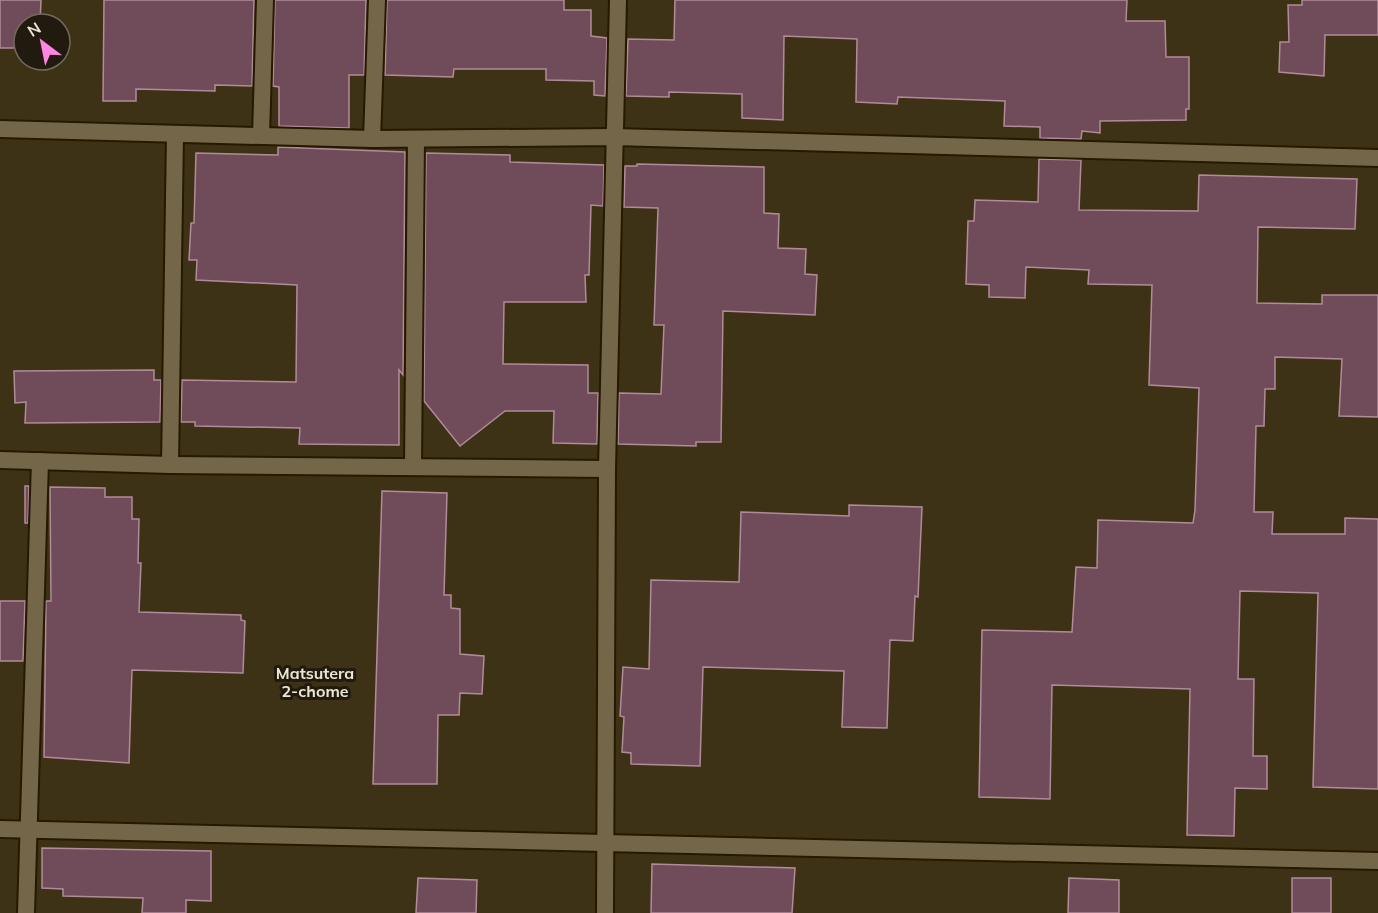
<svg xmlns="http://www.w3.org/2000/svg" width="1378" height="913" font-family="Mulish,sans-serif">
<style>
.building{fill:#704b59;stroke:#b08c99;stroke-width:1.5}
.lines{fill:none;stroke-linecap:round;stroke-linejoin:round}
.minor-casing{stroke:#251900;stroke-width:20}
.minor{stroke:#746749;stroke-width:16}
.labels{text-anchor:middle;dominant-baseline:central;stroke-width:6;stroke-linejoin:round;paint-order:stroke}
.neighbourhood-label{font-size:16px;font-weight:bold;fill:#ece4d4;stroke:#201b0e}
</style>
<rect width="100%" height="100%" fill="#3e3216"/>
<g class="building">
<polygon points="0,0 41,0 40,24 24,24 24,48 0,48"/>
<polygon points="104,0 254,0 252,86 215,85 215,91 136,89 136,101 103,101"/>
<polygon points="275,0 366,0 364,75 349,75 349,128 279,126 279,87 273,86"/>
<polygon points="387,0 564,0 564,10 591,10 591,36 607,38 605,96 594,95 594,81 546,80 546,69 454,69 453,77 385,75"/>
<polygon points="675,0 1127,0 1126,21 1165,21 1166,57 1189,57 1189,109 1186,109 1186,120 1100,121 1100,133 1082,131 1081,139 1040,138 1040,127 1004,126 1005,101 898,97 897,104 856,102 857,39 784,36 783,120 742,118 742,94 669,92 669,97 626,96 628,39 674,40"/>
<polygon points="1302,0 1378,0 1378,35 1325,35 1324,76 1279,72 1280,42 1289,42 1288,5 1302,5"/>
<polygon points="278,147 405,152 403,375 399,370 399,445 299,444 300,428 195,426 195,422 181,422 182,380 296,382 297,285 196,280 197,260 189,260 191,223 194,223 196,153 278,155"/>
<polygon points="426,153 510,155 510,162 604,165 603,206 591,205 589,275 585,275 586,302 504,302 503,364 588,365 588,393 598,393 597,444 553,443 554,411 505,411 460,446 424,401"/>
<polygon points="1039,159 1081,160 1079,210 1198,211 1199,175 1357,179 1355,229 1258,227 1257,303 1322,304 1322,295 1378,295 1378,417 1339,416 1342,359 1275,357 1275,389 1265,389 1264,426 1256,426 1254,512 1273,512 1272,534 1345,534 1345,518 1378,519 1378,789 1313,787 1318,593 1240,591 1238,679 1254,679 1253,756 1267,756 1267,789 1235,788 1234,836 1187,835 1190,689 1052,685 1050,799 979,797 982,630 1072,632 1076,567 1097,568 1098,520 1193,523 1195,510 1199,388 1149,385 1152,285 1088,284 1089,270 1026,267 1025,298 989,297 989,285 966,284 968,221 974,221 975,200 1038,202"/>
<polygon points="637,164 764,167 764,213 779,214 778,248 806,249 805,274 817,275 815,315 723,311 721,442 696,442 696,446 618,444 619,393 661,394 664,325 654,325 658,208 624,207 625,166 637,166"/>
<polygon points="154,370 154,380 161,380 160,422 25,423 26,402 15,403 14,371"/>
<polygon points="25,486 29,486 28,523 25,523"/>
<polygon points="50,487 105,488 105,497 132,497 132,519 139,519 138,563 141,563 139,612 241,615 241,620 245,621 243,673 132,670 129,763 44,757 46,601 51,601"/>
<polygon points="382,491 447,493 444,595 451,595 451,608 460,609 460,654 484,656 482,694 460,693 459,715 438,715 437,784 373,784"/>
<polygon points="849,505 922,507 918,597 915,596 913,641 890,640 887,728 842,727 844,671 703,667 700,766 631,764 631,753 622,752 624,717 620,716 623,667 649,669 651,580 739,582 741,512 849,516"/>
<polygon points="0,601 25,601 23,661 0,661"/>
<polygon points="42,848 211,851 211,901 186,900 186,913 142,913 143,898 63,896 63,889 42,888"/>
<polygon points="652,864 795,868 792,913 651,913"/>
<polygon points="418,878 477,880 476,913 416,913"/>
<polygon points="1069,878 1119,880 1119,913 1068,913"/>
<rect x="1292" y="878" width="39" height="35"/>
</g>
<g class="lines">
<defs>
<g id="minor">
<polyline points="0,129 372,139 614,137 1378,158"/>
<polyline points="261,136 265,0"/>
<polyline points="372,139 377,0"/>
<polyline points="0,460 170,465 607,469"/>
<polyline points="170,465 175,134"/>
<polyline points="413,467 416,139"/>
<polyline points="0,829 1378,861"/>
<polyline points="26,913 40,461"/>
<polyline points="605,913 607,469 618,0"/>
</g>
</defs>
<use href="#minor" class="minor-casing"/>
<use href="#minor" class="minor"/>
</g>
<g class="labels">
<g class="neighbourhood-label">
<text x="315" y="673">Matsutera<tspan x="315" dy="18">2-chome</tspan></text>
</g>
</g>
<g transform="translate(42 42) rotate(328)"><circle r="28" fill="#201b0e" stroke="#726b5d" stroke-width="1.5"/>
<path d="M0-4.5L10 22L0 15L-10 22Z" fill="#fe85e0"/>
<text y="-9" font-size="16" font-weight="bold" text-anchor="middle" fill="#ece4d4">N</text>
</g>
</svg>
